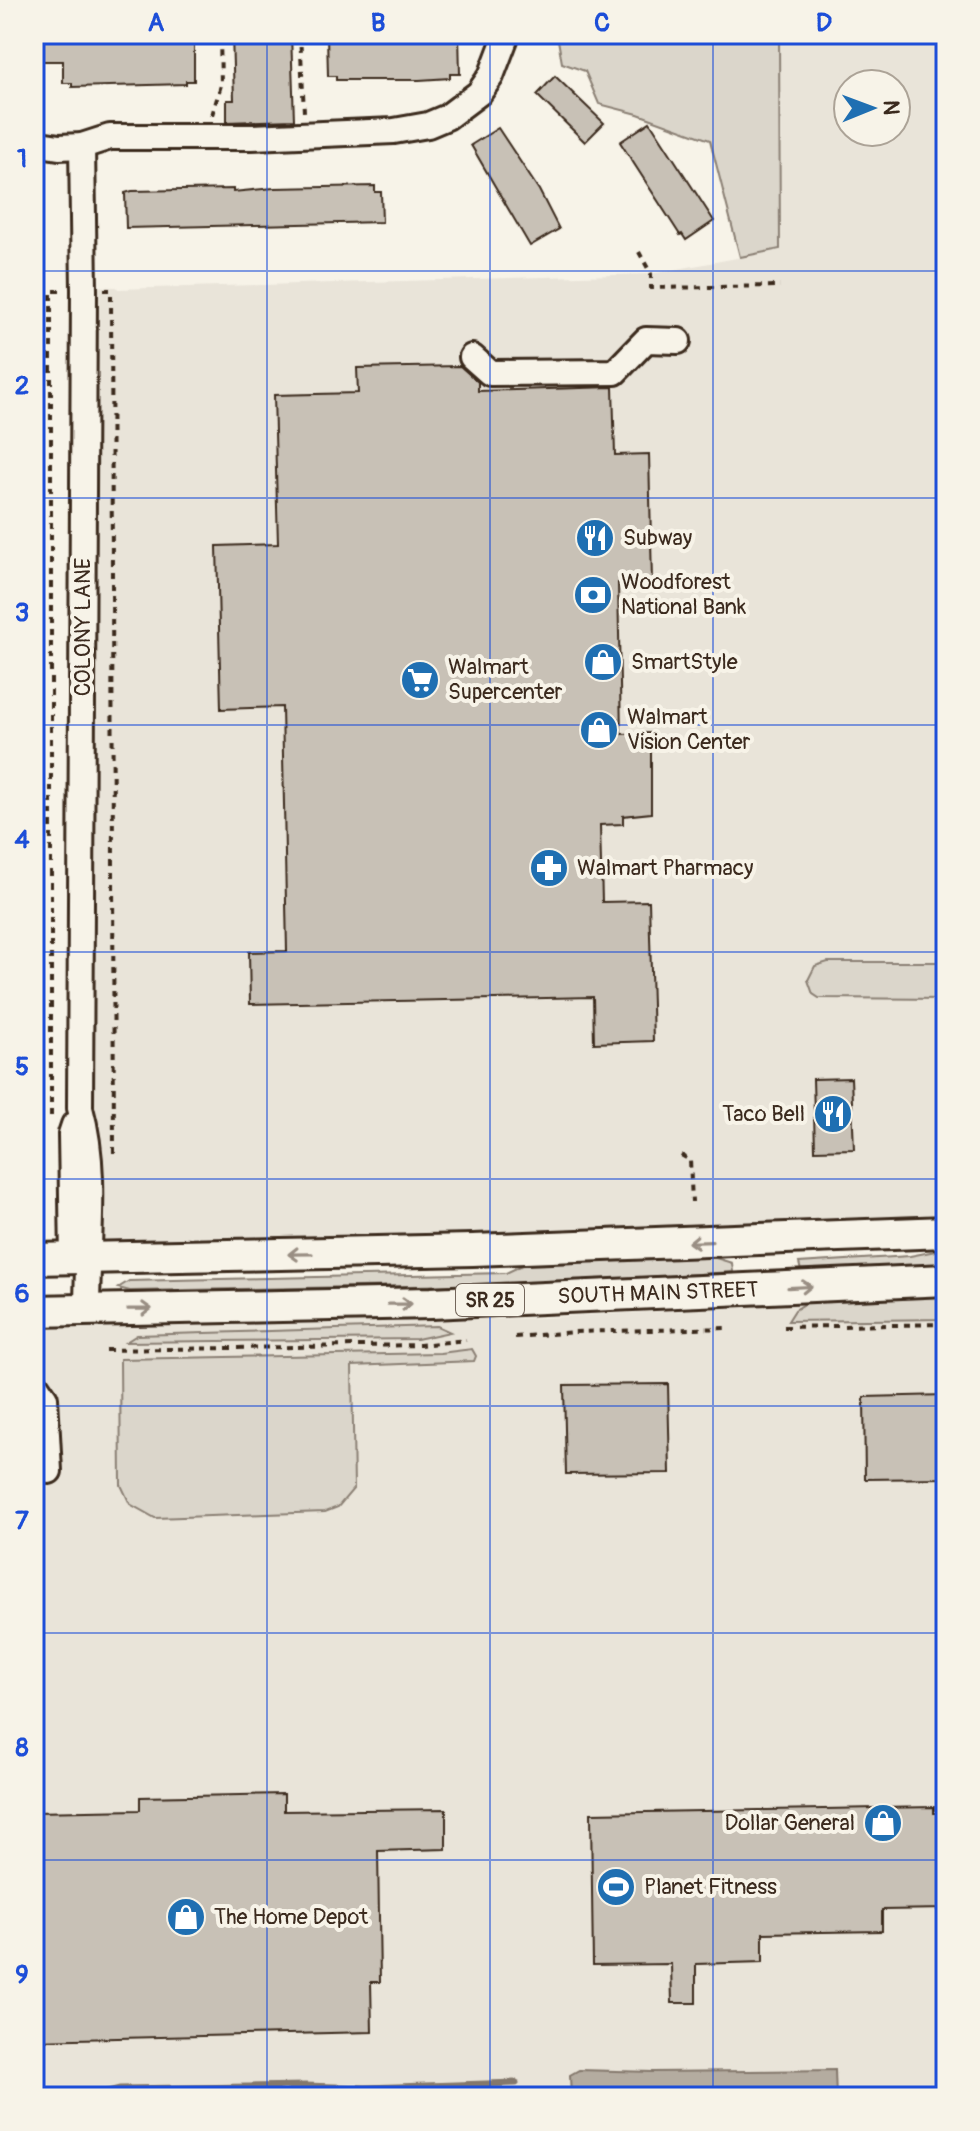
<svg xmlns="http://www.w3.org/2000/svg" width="980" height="2131" font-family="Pangolin,sans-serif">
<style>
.built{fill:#e9e4d9;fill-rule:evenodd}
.green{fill:#dbd6cb;stroke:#8b8074;stroke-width:2}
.water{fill:#b4aca0;stroke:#84786c;stroke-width:2}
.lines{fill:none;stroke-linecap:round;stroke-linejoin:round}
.stream{stroke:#84786c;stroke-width:7}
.building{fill:#c8c1b6;stroke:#3b2a1e;stroke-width:2}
.minor-casing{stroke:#3b2a1e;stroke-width:30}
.major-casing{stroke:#3b2a1e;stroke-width:36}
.path{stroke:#3b2a1e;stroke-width:4;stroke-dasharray:6 6;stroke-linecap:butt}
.minor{stroke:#f7f3e8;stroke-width:24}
.major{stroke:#f7f3e8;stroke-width:30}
.oneway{stroke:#998e83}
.grid{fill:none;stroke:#1d4ed8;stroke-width:2;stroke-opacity:0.55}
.labels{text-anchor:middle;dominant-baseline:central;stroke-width:8;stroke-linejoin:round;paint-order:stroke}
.shield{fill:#f7f3e8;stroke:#73665b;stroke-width:2}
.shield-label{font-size:20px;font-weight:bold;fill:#3b2a1e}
.poi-label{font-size:22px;fill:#3b2a1e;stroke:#f7f3e8;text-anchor:start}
.street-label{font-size:22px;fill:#3b2a1e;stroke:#f7f3e8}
.neatline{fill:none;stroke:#1d4ed8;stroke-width:3}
.grid-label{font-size:26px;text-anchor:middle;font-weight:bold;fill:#1d4ed8}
</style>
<rect width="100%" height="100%" fill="#f7f3e8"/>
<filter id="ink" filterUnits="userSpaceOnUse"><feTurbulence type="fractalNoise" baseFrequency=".0125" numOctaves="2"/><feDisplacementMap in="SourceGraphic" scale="16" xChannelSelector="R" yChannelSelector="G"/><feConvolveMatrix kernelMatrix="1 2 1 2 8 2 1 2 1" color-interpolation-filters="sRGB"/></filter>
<g filter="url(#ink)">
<g class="built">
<path d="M779,34H946V1232L87,1258L84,286L117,287L118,289L651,274L780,250ZM848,84H896V132H848Z"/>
<polygon points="946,1296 946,2097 34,2097 34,1327 534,1318"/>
</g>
<g class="green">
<polygon points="557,34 779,34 780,249 740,257 710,140 638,114 599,104 585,71 562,63"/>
<polygon points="828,962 946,962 946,999 819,998 813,994 808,980 815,966"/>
<polygon points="946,1249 946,1264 801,1271 799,1263 910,1256"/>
<polygon points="706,1255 732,1263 733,1272 523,1284 130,1291 118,1288 129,1281 506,1273 531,1261"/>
<polygon points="946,1293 946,1319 788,1321 795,1310 811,1300"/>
<polygon points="437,1326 450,1332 417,1339 126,1342 137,1335"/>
<polygon points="472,1349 476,1356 474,1361 352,1366 354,1488 338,1507 325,1512 155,1518 130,1504 121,1485 120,1359 440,1353"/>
</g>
<polygon class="water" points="579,2070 653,2072 835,2070 836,2097 571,2097 570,2075"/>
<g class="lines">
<polyline class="stream" points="88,2097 120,2089 305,2086 365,2088 516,2083"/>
</g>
<g class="building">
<polygon points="34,34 194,34 194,81 186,81 186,84 72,87 72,83 63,83 63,61 34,61"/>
<polygon points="232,34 291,34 294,120 227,122 227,100 234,100"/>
<polygon points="327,34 459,34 460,74 450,74 450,78 419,80 336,80 336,76 328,76"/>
<polygon points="555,76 604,123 585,142 537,95"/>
<polygon points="650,122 714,221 686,240 682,234 680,235 620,142"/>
<polygon points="498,128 539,190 559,229 530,246 471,145"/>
<polygon points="375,186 375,192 381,192 382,222 126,228 125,193 132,191 233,189 233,192 274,188"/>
<polygon points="460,366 478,382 478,391 613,387 615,455 649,454 652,582 618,583 621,734 651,733 651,813 623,816 623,824 600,825 602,902 649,901 653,1041 594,1043 593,997 250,1004 249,952 287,951 282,707 221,709 217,546 278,544 274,395 358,393 357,368"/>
<polygon points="851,1078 854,1149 815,1150 813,1079"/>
<polygon points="668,1384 670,1473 566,1474 564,1385"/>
<polygon points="946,1395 946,1478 865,1479 864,1397"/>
<polygon points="284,1794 284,1811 446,1809 446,1849 378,1851 380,1982 371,1982 372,2032 34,2040 34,1812 140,1810 140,1797"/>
<polygon points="934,1807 934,1813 946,1813 946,1909 882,1910 882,1931 763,1933 763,1962 696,1964 696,2003 672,2003 671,1964 593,1965 591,1813"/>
</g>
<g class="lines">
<defs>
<g id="minor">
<polyline points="34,143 59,147 82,146 110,137 252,137 394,131 428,125 447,117 479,93 491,76 507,34"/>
<path d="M82,146L84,290L80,1108C98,1172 87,1243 87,1310"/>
<polyline points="472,357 490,373 615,372 646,340 678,341"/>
<polyline points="73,1259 71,1134 74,1125"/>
<polyline points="34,1382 45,1398 49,1471"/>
</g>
<g id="major">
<polyline points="34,1259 473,1250 946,1232"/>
<polyline points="34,1311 431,1303 946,1280"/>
</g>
</defs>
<use href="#minor" class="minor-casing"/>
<use href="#major" class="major-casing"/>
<g class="path">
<polyline points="300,34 304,112"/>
<polyline points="212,115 221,85 220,34"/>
<polyline points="639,252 651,274 651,288 780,286"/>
<polyline points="104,290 111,290 114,1158"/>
<polyline points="51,1116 51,291 61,291"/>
<polyline points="681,1155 690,1160 692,1202"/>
<polyline points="784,1327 946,1324"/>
<polyline points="515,1337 574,1332 729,1328"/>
<polyline points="106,1350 420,1345 466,1340"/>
</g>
<use href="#minor" class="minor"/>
<use href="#major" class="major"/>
</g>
<defs><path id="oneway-shaft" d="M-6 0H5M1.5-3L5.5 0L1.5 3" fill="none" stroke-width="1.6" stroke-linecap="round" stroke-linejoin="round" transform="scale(2)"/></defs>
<g class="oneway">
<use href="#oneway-shaft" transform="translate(700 1242) rotate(178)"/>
<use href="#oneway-shaft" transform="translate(300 1254) rotate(179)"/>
<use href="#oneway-shaft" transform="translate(800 1287) rotate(-3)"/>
<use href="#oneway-shaft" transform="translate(400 1304) rotate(-1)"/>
<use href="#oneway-shaft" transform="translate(140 1309) rotate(-1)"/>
</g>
</g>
<path class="grid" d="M267,34V2097M490,34V2097M713,34V2097M34,271H946M34,498H946M34,725H946M34,952H946M34,1179H946M34,1406H946M34,1633H946M34,1860H946"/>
<defs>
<symbol id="restaurant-disc" viewBox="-11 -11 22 22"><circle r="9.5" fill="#1f6fb2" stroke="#f7f3e8"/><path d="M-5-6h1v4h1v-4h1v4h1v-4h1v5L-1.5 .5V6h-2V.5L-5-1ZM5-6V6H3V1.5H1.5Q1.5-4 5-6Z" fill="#fff"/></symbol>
<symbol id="bank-disc" viewBox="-11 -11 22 22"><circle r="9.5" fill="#1f6fb2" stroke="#f7f3e8"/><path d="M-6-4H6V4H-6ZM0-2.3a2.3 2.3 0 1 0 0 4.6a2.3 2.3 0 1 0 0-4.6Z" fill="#fff"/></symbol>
<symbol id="shop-disc" viewBox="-11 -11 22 22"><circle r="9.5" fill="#1f6fb2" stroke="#f7f3e8"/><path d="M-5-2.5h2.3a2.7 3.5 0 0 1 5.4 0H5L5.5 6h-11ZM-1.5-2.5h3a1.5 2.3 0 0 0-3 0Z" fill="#fff"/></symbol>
<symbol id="supermarket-disc" viewBox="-11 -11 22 22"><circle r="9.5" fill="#1f6fb2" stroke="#f7f3e8"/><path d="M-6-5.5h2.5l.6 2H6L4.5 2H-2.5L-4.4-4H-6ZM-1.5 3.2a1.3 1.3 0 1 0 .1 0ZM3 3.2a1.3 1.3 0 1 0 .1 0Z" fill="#fff"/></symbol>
<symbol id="pharmacy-disc" viewBox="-11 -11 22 22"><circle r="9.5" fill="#1f6fb2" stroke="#f7f3e8"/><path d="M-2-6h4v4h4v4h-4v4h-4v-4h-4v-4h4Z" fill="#fff"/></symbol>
<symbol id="stadium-disc" viewBox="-11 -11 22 22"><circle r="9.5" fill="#1f6fb2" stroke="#f7f3e8"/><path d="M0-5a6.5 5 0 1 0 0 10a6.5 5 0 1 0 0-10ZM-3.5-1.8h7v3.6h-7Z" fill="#fff"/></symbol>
</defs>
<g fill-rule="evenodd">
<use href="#restaurant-disc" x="573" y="516" width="44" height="44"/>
<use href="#bank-disc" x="571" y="573" width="44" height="44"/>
<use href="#shop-disc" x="581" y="640" width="44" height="44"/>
<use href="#supermarket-disc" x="398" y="658" width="44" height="44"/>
<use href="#shop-disc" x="577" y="708" width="44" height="44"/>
<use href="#pharmacy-disc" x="527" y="846" width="44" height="44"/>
<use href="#restaurant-disc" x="811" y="1092" width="44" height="44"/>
<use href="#shop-disc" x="861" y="1801" width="44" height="44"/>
<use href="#stadium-disc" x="594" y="1865" width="44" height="44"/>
<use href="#shop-disc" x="164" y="1895" width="44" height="44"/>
</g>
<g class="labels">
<rect class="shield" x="456" y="1284" width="68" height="32" rx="6"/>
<g class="shield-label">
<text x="490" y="1300">SR 25</text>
</g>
<g class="poi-label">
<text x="623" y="538">Subway</text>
<text x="621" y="582">Woodforest<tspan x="621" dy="25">National Bank</tspan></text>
<text x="631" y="662">SmartStyle</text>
<text x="448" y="667">Walmart<tspan x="448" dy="25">Supercenter</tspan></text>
<text x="627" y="717">Walmart<tspan x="627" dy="25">Vision Center</tspan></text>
<text x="577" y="868">Walmart Pharmacy</text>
<text x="805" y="1114" text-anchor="end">Taco Bell</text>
<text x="855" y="1823" text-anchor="end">Dollar General</text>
<text x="644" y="1887">Planet Fitness</text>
<text x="214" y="1917">The Home Depot</text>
</g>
<g class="street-label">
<text transform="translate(83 627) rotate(-90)">COLONY LANE</text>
<text transform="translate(658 1293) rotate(-2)">SOUTH MAIN STREET</text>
</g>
</g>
<rect width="980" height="2131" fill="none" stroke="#f7f3e8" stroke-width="88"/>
<g transform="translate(872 108) rotate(89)"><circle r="38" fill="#f7f3e8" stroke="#aca397" stroke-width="2"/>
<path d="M0-6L14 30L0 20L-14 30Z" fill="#1f6fb2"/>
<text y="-12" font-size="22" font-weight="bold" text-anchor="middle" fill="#3b2a1e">N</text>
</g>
<rect x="44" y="44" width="892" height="2043" class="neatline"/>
<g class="grid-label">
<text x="156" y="31">A</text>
<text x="378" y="31">B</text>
<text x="602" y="31">C</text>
<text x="824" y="31">D</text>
<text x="22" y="167">1</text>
<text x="22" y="394">2</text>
<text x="22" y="621">3</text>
<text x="22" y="848">4</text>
<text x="22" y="1075">5</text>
<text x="22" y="1302">6</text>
<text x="22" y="1529">7</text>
<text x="22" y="1756">8</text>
<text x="22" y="1983">9</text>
</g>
</svg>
